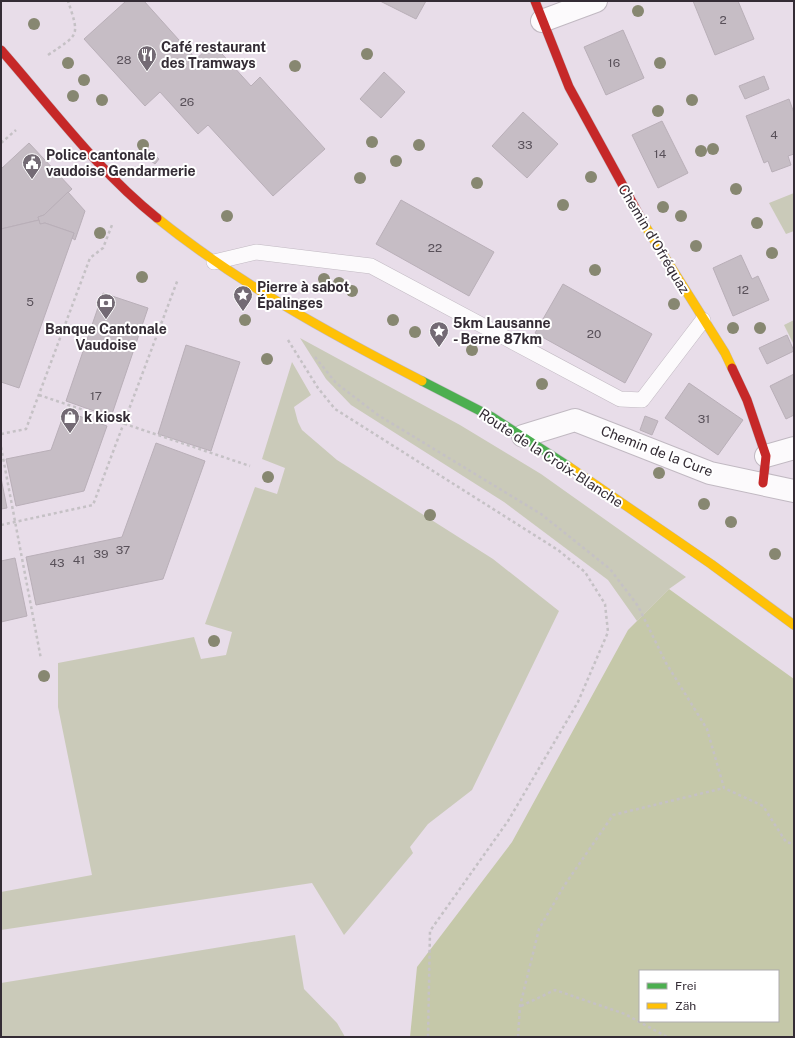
<svg xmlns="http://www.w3.org/2000/svg" width="795" height="1038" font-family="'Public Sans',sans-serif">
<style>
.green{fill:#cacab9}
.forest{fill:#c5c8a9;fill-rule:evenodd}
.building{fill:#c6bdc5;stroke:#b9afb8}
.lines{fill:none;stroke-linecap:round;stroke-linejoin:round}
.lane-casing{stroke:#c1b9c2;stroke-width:16}
.street-casing{stroke:#c1b9c2;stroke-width:24}
.fast-casing{stroke:#c1b9c2;stroke-width:10}
.slow-casing{stroke:#c1b9c2;stroke-width:10}
.jam-casing{stroke:#c1b9c2;stroke-width:10}
.path{stroke:#c5c1c5;stroke-width:2.5;stroke-dasharray:3 3;stroke-linecap:butt}
.lane{stroke:#fcfafc;stroke-width:15}
.street{stroke:#fcfafc;stroke-width:22}
.fast{stroke:#4caf50;stroke-width:9}
.slow{stroke:#ffc107;stroke-width:9}
.jam{stroke:#c62828;stroke-width:9}
.tree{fill:#878771}
.labels{text-anchor:middle;dominant-baseline:central;stroke-width:4;stroke-linejoin:round;paint-order:stroke}
.number-label{font-size:12px;fill:#585059}
.poi-label{font-size:14px;font-weight:bold;fill:#342c35;stroke:#fff;text-anchor:start}
.street-label{font-size:14px;fill:#342c35;stroke:#fff}
</style>
<rect width="100%" height="100%" fill="#e8dde9"/>
<g class="green">
<polygon points="794,193 794,231 786,234 769,203"/>
<polygon points="794,320 794,345 784,325"/>
<polygon points="300,338 460,425 541,474 686,577 669,589 637,621 608,580 504,502 351,405 326,379"/>
<polygon points="292,362 311,395 294,407 298,422 302,430 337,460 493,559 559,611 472,790 428,824 410,847 413,853 344,935 312,883 1,930 1,892 92,875 58,707 58,663 194,637 201,659 226,655 232,632 205,624 255,487 277,494 285,468 262,459"/>
<polygon points="295,935 304,989 337,1023 345,1037 1,1037 1,983"/>
</g>
<path class="forest" d="M669,589L794,679V1037H410L417,967L512,842L628,630ZM640,971H778V1021H640Z"/>
<g class="building">
<polygon points="126,1 144,1 196,59 213,44 251,86 260,77 325,149 273,196 208,125 198,134 160,92 145,106 84,39"/>
<polygon points="380,1 426,1 416,19"/>
<polygon points="693,1 738,1 754,39 715,55"/>
<polygon points="623,30 644,78 606,95 584,47"/>
<polygon points="384,72 405,92 381,118 360,99"/>
<polygon points="764,76 769,89 745,99 739,86"/>
<polygon points="789,99 794,113 794,154 788,156 791,165 772,172 768,161 764,163 746,116"/>
<polygon points="523,112 558,144 527,178 492,146"/>
<polygon points="662,121 688,173 658,188 632,135"/>
<polygon points="29,143 72,189 44,215 38,217 39,220 1,229 1,169"/>
<polygon points="147,148 159,159 155,164 142,154"/>
<polygon points="68,192 85,211 75,240 72,238 74,233 45,223 40,224 38,217 44,215"/>
<polygon points="401,200 494,252 469,296 376,244"/>
<polygon points="39,220 40,224 45,223 74,233 19,388 1,382 1,229"/>
<polygon points="741,255 752,279 758,276 769,300 733,316 713,268"/>
<polygon points="563,284 652,334 625,383 535,333"/>
<polygon points="103,293 148,308 111,417 66,401"/>
<polygon points="787,335 794,351 767,364 759,348"/>
<polygon points="186,345 240,362 211,451 158,434"/>
<polygon points="794,374 794,415 786,419 770,386"/>
<polygon points="689,383 743,420 718,455 665,418"/>
<polygon points="65,411 107,426 84,491 16,506 6,459 51,450"/>
<polygon points="645,416 658,421 652,435 640,430"/>
<polygon points="156,443 205,461 163,579 36,605 26,557 122,537"/>
<polygon points="1,478 7,508 1,509"/>
<polygon points="15,558 27,616 1,622 1,561"/>
</g>
<g class="lines">
<defs>
<polyline id="lane" points="214,262 256,252 371,266 620,399 642,400 703,320"/>
<g id="street">
<polyline points="542,21 596,1"/>
<polyline points="523,436 575,420 710,473 794,491"/>
<polyline points="766,456 794,448"/>
</g>
<polyline id="fast" points="422,381 492,417 568,466"/>
<g id="slow">
<path d="M157,218C239,284 329,333 422,381"/>
<polyline points="644,224 725,353 732,368"/>
<polyline points="568,466 711,564 794,625"/>
</g>
<g id="jam">
<polyline points="535,1 569,87 644,224"/>
<path d="M1,50C51,107 98,171 157,218"/>
<polyline points="732,368 747,400 766,456 763,483"/>
</g>
</defs>
<use href="#lane" class="lane-casing"/>
<use href="#street" class="street-casing"/>
<use href="#fast" class="fast-casing"/>
<use href="#slow" class="slow-casing"/>
<use href="#jam" class="jam-casing"/>
<g class="path">
<path d="M48,55C79,34 80,37 68,1"/>
<polyline points="1,143 16,130"/>
<polyline points="288,340 318,388 335,409 558,550 585,572 605,604 608,632 578,702 508,821 430,931 428,1037"/>
<polyline points="315,357 336,383 378,415 541,514 610,569 638,606 666,663 707,729 724,788 763,806 786,842 794,844"/>
<polyline points="39,395 250,466"/>
<polyline points="1,434 26,429 90,258 103,248 112,225"/>
<polyline points="1,447 41,659"/>
<polyline points="1,525 93,505 178,279"/>
<polyline points="521,1006 555,990 625,1014 667,1037"/>
<polyline points="518,1037 520,1006 539,929 564,886 613,815 724,788"/>
</g>
<use href="#lane" class="lane"/>
<use href="#street" class="street"/>
<use href="#fast" class="fast"/>
<use href="#slow" class="slow"/>
<use href="#jam" class="jam"/>
</g>
<g class="tree">
<circle cx="638" cy="11" r="6"/>
<circle cx="34" cy="24" r="6"/>
<circle cx="367" cy="54" r="6"/>
<circle cx="68" cy="63" r="6"/>
<circle cx="660" cy="63" r="6"/>
<circle cx="295" cy="66" r="6"/>
<circle cx="84" cy="80" r="6"/>
<circle cx="73" cy="96" r="6"/>
<circle cx="102" cy="100" r="6"/>
<circle cx="692" cy="100" r="6"/>
<circle cx="658" cy="111" r="6"/>
<circle cx="372" cy="142" r="6"/>
<circle cx="143" cy="145" r="6"/>
<circle cx="419" cy="145" r="6"/>
<circle cx="713" cy="149" r="6"/>
<circle cx="701" cy="151" r="6"/>
<circle cx="396" cy="161" r="6"/>
<circle cx="591" cy="177" r="6"/>
<circle cx="360" cy="178" r="6"/>
<circle cx="477" cy="183" r="6"/>
<circle cx="736" cy="189" r="6"/>
<circle cx="563" cy="205" r="6"/>
<circle cx="663" cy="207" r="6"/>
<circle cx="227" cy="216" r="6"/>
<circle cx="681" cy="216" r="6"/>
<circle cx="757" cy="223" r="6"/>
<circle cx="100" cy="233" r="6"/>
<circle cx="696" cy="246" r="6"/>
<circle cx="772" cy="253" r="6"/>
<circle cx="595" cy="270" r="6"/>
<circle cx="142" cy="277" r="6"/>
<circle cx="324" cy="279" r="6"/>
<circle cx="339" cy="283" r="6"/>
<circle cx="352" cy="291" r="6"/>
<circle cx="674" cy="304" r="6"/>
<circle cx="245" cy="320" r="6"/>
<circle cx="393" cy="320" r="6"/>
<circle cx="733" cy="328" r="6"/>
<circle cx="760" cy="328" r="6"/>
<circle cx="415" cy="332" r="6"/>
<circle cx="472" cy="350" r="6"/>
<circle cx="267" cy="359" r="6"/>
<circle cx="542" cy="384" r="6"/>
<circle cx="659" cy="473" r="6"/>
<circle cx="268" cy="477" r="6"/>
<circle cx="704" cy="504" r="6"/>
<circle cx="430" cy="515" r="6"/>
<circle cx="731" cy="522" r="6"/>
<circle cx="775" cy="554" r="6"/>
<circle cx="214" cy="641" r="6"/>
<circle cx="44" cy="676" r="6"/>
</g>
<defs>
<symbol id="restaurant-pin" viewBox="-11 -11 22 30"><path d="M0 17L-7.5 6A9.5 9.5 0 1 1 7.5 6Z" fill="#736a74" stroke="#fff"/><path d="M-5-6h1v4h1v-4h1v4h1v-4h1v5L-1.5 .5V6h-2V.5L-5-1ZM5-6V6H3V1.5H1.5Q1.5-4 5-6Z" fill="#fff"/></symbol>
<symbol id="civic-pin" viewBox="-11 -11 22 30"><path d="M0 17L-7.5 6A9.5 9.5 0 1 1 7.5 6Z" fill="#736a74" stroke="#fff"/><path d="M-.6-6.5H3V-4.5H.6V-3L4-1V1h2V6H-6V1h2V-1L-.6-3ZM-1.2 2.5V6h2.4V2.5Z" fill="#fff"/></symbol>
<symbol id="sight-pin" viewBox="-11 -11 22 30"><path d="M0 17L-7.5 6A9.5 9.5 0 1 1 7.5 6Z" fill="#736a74" stroke="#fff"/><path d="M0-6L1.8-2.2L6-1.7L2.9 1.2L3.7 5.4L0 3.3L-3.7 5.4L-2.9 1.2L-6-1.7L-1.8-2.2Z" fill="#fff"/></symbol>
<symbol id="bank-pin" viewBox="-11 -11 22 30"><path d="M0 17L-7.5 6A9.5 9.5 0 1 1 7.5 6Z" fill="#736a74" stroke="#fff"/><path d="M-6-4H6V4H-6ZM0-2.3a2.3 2.3 0 1 0 0 4.6a2.3 2.3 0 1 0 0-4.6Z" fill="#fff"/></symbol>
<symbol id="shop-pin" viewBox="-11 -11 22 30"><path d="M0 17L-7.5 6A9.5 9.5 0 1 1 7.5 6Z" fill="#736a74" stroke="#fff"/><path d="M-5-2.5h2.3a2.7 3.5 0 0 1 5.4 0H5L5.5 6h-11ZM-1.5-2.5h3a1.5 2.3 0 0 0-3 0Z" fill="#fff"/></symbol>
</defs>
<g fill-rule="evenodd">
<use href="#restaurant-pin" x="136" y="44" width="22" height="30"/>
<use href="#civic-pin" x="21" y="152" width="22" height="30"/>
<use href="#sight-pin" x="232" y="284" width="22" height="30"/>
<use href="#bank-pin" x="95" y="292" width="22" height="30"/>
<use href="#sight-pin" x="428" y="320" width="22" height="30"/>
<use href="#shop-pin" x="59" y="406" width="22" height="30"/>
</g>
<g class="labels">
<g class="number-label">
<text x="723" y="20">2</text>
<text x="124" y="60">28</text>
<text x="614" y="63">16</text>
<text x="187" y="102">26</text>
<text x="774" y="135">4</text>
<text x="525" y="145">33</text>
<text x="660" y="154">14</text>
<text x="435" y="248">22</text>
<text x="743" y="290">12</text>
<text x="30" y="302">5</text>
<text x="594" y="334">20</text>
<text x="96" y="396">17</text>
<text x="704" y="419">31</text>
<text x="123" y="550">37</text>
<text x="101" y="554">39</text>
<text x="79" y="560">41</text>
<text x="57" y="563">43</text>
</g>
<g class="poi-label">
<text x="161" y="47">Café restaurant<tspan x="161" dy="16">des Tramways</tspan></text>
<text x="46" y="155">Police cantonale<tspan x="46" dy="16">vaudoise Gendarmerie</tspan></text>
<text x="257" y="287">Pierre à sabot<tspan x="257" dy="16">Épalinges</tspan></text>
<text x="453" y="323">5km Lausanne<tspan x="453" dy="16">- Berne 87km</tspan></text>
<text x="106" y="329" text-anchor="middle">Banque Cantonale<tspan x="106" dy="16">Vaudoise</tspan></text>
<text x="84" y="417">k kiosk</text>
</g>
<g class="street-label">
<text transform="translate(654 239) rotate(59)">Chemin d'Ofréquaz</text>
<text transform="translate(657 451) rotate(21)">Chemin de la Cure</text>
<text transform="translate(551 458) rotate(33)">Route de la Croix-Blanche</text>
</g>
</g>
<rect width="795" height="1038" fill="none" stroke="#342c35" stroke-width="4"/>
<rect x="639" y="970" width="140" height="52" fill="#ffffff" stroke="#aeabae"/>
<rect x="647" y="983" width="20" height="6" fill="#4caf50" stroke="#aeabae"/>
<text x="675" y="990" font-size="12" fill="#342c35">Frei</text>
<rect x="647" y="1003" width="20" height="6" fill="#ffc107" stroke="#aeabae"/>
<text x="675" y="1010" font-size="12" fill="#342c35">Zäh</text>
</svg>
